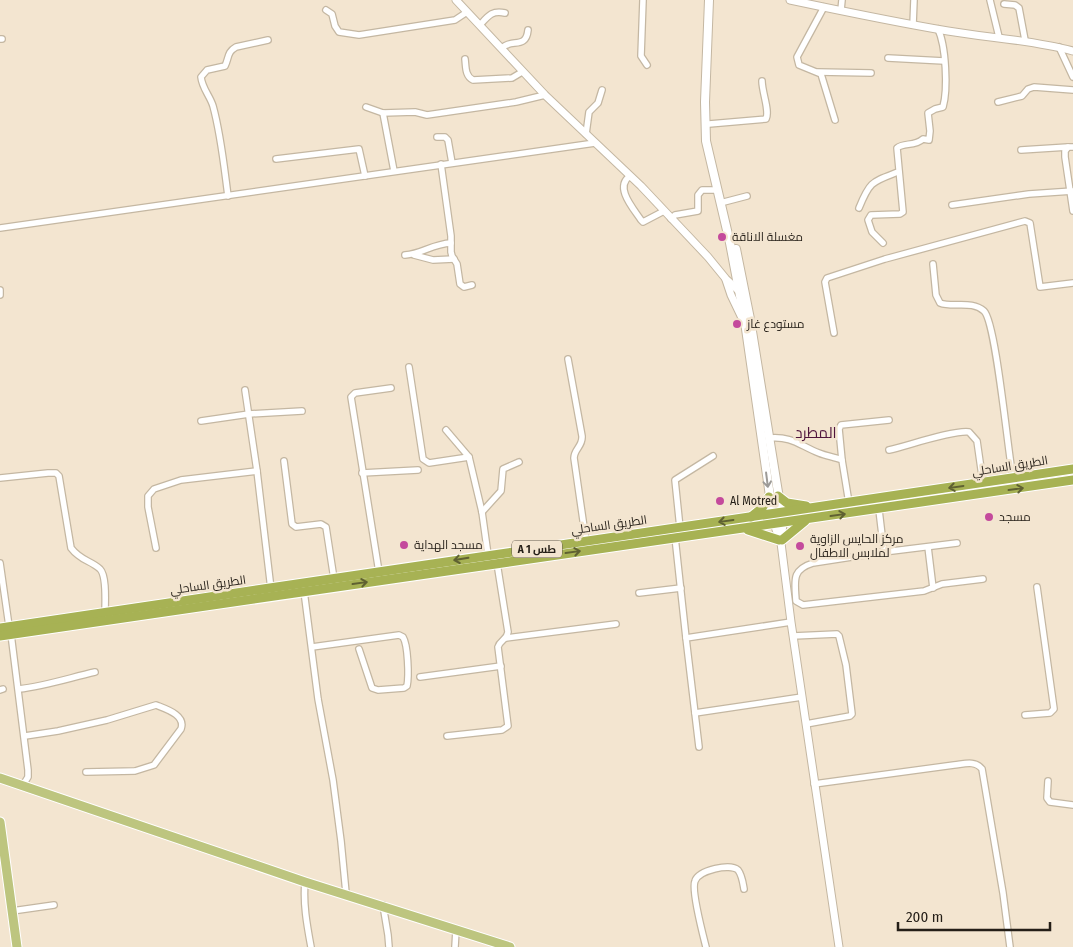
<svg xmlns="http://www.w3.org/2000/svg" width="1073" height="947" font-family="'Fira Sans Condensed',Cairo,sans-serif">
<style>
.lines{fill:none;stroke-linecap:round;stroke-linejoin:round}
.minor-casing{stroke:#c4b7a2;stroke-width:8}
.tertiary-casing{stroke:#c4b7a2;stroke-width:9}
.secondary-casing{stroke:#c4b7a2;stroke-width:10}
.primary-casing{stroke:#fff;stroke-width:11}
.trunk-casing{stroke:#fff;stroke-width:11}
.minor{stroke:#fff;stroke-width:5.5}
.tertiary{stroke:#fff;stroke-width:7}
.secondary{stroke:#fff;stroke-width:8}
.primary{stroke:#bdc57f;stroke-width:9}
.trunk{stroke:#a7b254;stroke-width:9}
.oneway{stroke:#9c9a97}
.oneway2{stroke:#5f6132}
.poi-dot{fill:#c44a9c;stroke:#f3e5d0;stroke-width:2}
.labels{text-anchor:middle;dominant-baseline:central;stroke-width:5;stroke-linejoin:round;paint-order:stroke}
.shield{fill:#f3e5d0;stroke:#625a4e;stroke-width:1}
.shield-label{font-size:11px;font-weight:bold;fill:#241e17}
.poi-label{font-size:12px;fill:#241e17;stroke:#f3e5d0;text-anchor:start}
.street-label{font-size:12px;fill:#241e17;stroke:#f3e5d0}
.quarter-label{font-size:15px;fill:#4f143c;stroke:#f3e5d0}
</style>
<rect width="100%" height="100%" fill="#f3e5d0"/>
<g class="lines">
<defs>
<g id="minor">
<polyline points="643,0 641,56 647,65"/>
<polyline points="990,0 999,37"/>
<polyline points="1004,4 1015,5 1019,8 1025,40"/>
<polyline points="824,7 797,57 799,65 821,74 835,120"/>
<polyline points="326,10 332,14 335,26 339,32 359,35 455,20 467,12"/>
<polyline points="841,10 842,0"/>
<path d="M480,25C488,16 492,10 505,13"/>
<polyline points="913,25 914,0"/>
<polyline points="0,39 2,39"/>
<polyline points="1059,47 1073,77"/>
<path d="M502,48C511,38 526,50 528,30"/>
<polyline points="888,58 944,61"/>
<path d="M465,59C466,67 465,76 473,80L512,78L522,72"/>
<polyline points="818,72 871,73"/>
<polyline points="998,102 1022,96 1028,89 1034,87 1073,90"/>
<polyline points="366,107 383,113 415,112 427,115 516,102 545,95"/>
<polyline points="383,113 394,171"/>
<path d="M709,124L766,119C770,111 762,92 762,81"/>
<polyline points="586,134 589,112 598,103 602,90"/>
<polyline points="437,137 445,137 448,140 452,163"/>
<polyline points="1073,147 1068,147 1065,151 1065,157 1073,211"/>
<polyline points="1021,150 1068,147"/>
<polyline points="276,159 359,149 365,176"/>
<polyline points="441,164 451,236 451,252 452,256 457,264 460,284 464,287 472,285"/>
<path d="M630,176C614,187 633,208 641,220L643,222L664,211"/>
<path d="M228,196C224,166 221,135 213,106C210,96 202,88 201,77L207,70L225,66C229,58 227,52 236,47L268,40"/>
<polyline points="724,202 747,196"/>
<polyline points="952,205 1029,194 1073,191"/>
<path d="M859,208C870,181 872,182 898,172"/>
<polyline points="671,219 675,215 698,211 698,195 702,190 716,190"/>
<polyline points="0,228 595,143"/>
<path d="M883,243L872,232L868,220L871,215L900,214L903,212L897,148C904,142 914,147 923,139L929,140L930,131L928,113L935,109L943,107C948,89 946,46 938,29"/>
<path d="M405,255C422,254 432,244 451,243"/>
<polyline points="414,255 433,260 454,259"/>
<path d="M933,264L936,295L940,303C953,308 972,300 984,311C996,322 1008,453 1013,478"/>
<polyline points="0,290 0,295"/>
<polyline points="834,333 825,282 827,278 885,259 1025,221 1030,223 1040,287 1073,283"/>
<path d="M568,359L582,436C583,446 574,449 574,458L586,541"/>
<polyline points="409,367 423,459 429,463 469,457"/>
<polyline points="245,390 257,471 271,589"/>
<polyline points="201,421 249,414 302,411"/>
<polyline points="446,430 469,457 482,512 488,555"/>
<path d="M769,438C792,436 799,445 819,453C826,456 834,457 842,460L849,503"/>
<path d="M889,450C907,446 953,430 969,432L977,441L983,483"/>
<polyline points="842,460 839,429 841,425 889,420"/>
<polyline points="284,461 292,524 296,527 321,524 326,527 334,579"/>
<polyline points="362,473 418,470"/>
<path d="M0,478L48,473H56L59,476L71,548C81,561 90,560 100,569C107,576 105,603 105,613"/>
<path d="M879,510L884,552L813,563C791,570 795,581 796,601L803,605L924,591L942,584L983,579"/>
<polyline points="482,512 501,491 503,469 519,462"/>
<polyline points="680,528 675,480 713,456"/>
<polyline points="675,537 686,638"/>
<polyline points="928,547 933,588"/>
<polyline points="156,548 148,507 148,496 154,489 181,480 257,471"/>
<polyline points="884,552 957,543"/>
<polyline points="0,563 9,626"/>
<polyline points="379,572 351,397 355,393 391,388"/>
<polyline points="304,591 318,699 333,780 341,841 346,893"/>
<polyline points="639,593 681,588"/>
<polyline points="11,634 28,770 28,777 23,785"/>
<polyline points="793,636 837,634 839,636 846,665 852,714 850,716 806,724"/>
<polyline points="506,638 616,624"/>
<path d="M312,647L399,635L403,637C408,645 409,676 407,686L404,688L378,690L372,688L359,649"/>
<polyline points="420,677 501,666"/>
<path d="M19,689C45,686 69,678 95,672"/>
<polyline points="0,690 3,689"/>
<polyline points="695,713 802,697"/>
<polyline points="1025,715 1050,713 1054,709 1037,587"/>
<path d="M25,736L58,731L107,720L156,705C166,709 186,715 181,729L154,765L135,771L86,772"/>
<path d="M447,736L502,730L508,726L498,647C500,640 507,640 508,632L497,563"/>
<polyline points="699,747 686,638 791,622"/>
<polyline points="1048,781 1047,798 1050,802 1073,805"/>
<path d="M814,784L954,765C964,764 975,760 982,769L1003,893L1010,947"/>
<path d="M305,882C303,904 307,925 311,947"/>
<polyline points="383,905 388,935 389,947"/>
<polyline points="12,911 54,905"/>
<polyline points="455,947 456,930"/>
<path d="M706,947C703,935 691,890 695,881C699,870 730,863 738,870C742,875 743,883 744,889"/>
</g>
<g id="tertiary">
<polyline points="456,0 545,95 641,186 708,257 726,279 741,293"/>
<path d="M790,0C842,11 895,22 948,31C990,38 1032,40 1073,51"/>
<polyline points="726,280 731,295 742,318"/>
<polyline points="783,523 781,543 791,622 839,947"/>
<polyline points="774,524 781,543"/>
</g>
<g id="secondary">
<polyline points="709,0 705,102 706,141 730,243 745,322 774,524"/>
<polyline points="736,249 750,319 783,523"/>
</g>
<g id="primary">
<polyline points="0,778 305,882 510,947"/>
<polyline points="0,822 17,947"/>
</g>
<g id="trunk">
<polyline points="778,496 787,503 806,506"/>
<polyline points="751,517 762,508 769,497"/>
<polyline points="748,530 779,540"/>
<polyline points="782,540 805,521"/>
<polyline points="0,628 1073,469"/>
<polyline points="0,636 1073,480"/>
</g>
</defs>
<use href="#minor" class="minor-casing"/>
<use href="#tertiary" class="tertiary-casing"/>
<use href="#secondary" class="secondary-casing"/>
<use href="#primary" class="primary-casing"/>
<use href="#trunk" class="trunk-casing"/>
<use href="#minor" class="minor"/>
<use href="#tertiary" class="tertiary"/>
<use href="#secondary" class="secondary"/>
<use href="#primary" class="primary"/>
<use href="#trunk" class="trunk"/>
</g>
<defs><path id="oneway-shaft" d="M-6 0H5M1.5-3L5.5 0L1.5 3" fill="none" stroke-width="1.6" stroke-linecap="round" stroke-linejoin="round" transform="scale(1.25)"/></defs>
<use class="oneway" href="#oneway-shaft" transform="translate(767 480) rotate(83)"/>
<g class="oneway2">
<use href="#oneway-shaft" transform="translate(956 487) rotate(172)"/>
<use href="#oneway-shaft" transform="translate(1016 489) rotate(-8)"/>
<use href="#oneway-shaft" transform="translate(838 515) rotate(-8)"/>
<use href="#oneway-shaft" transform="translate(726 521) rotate(172)"/>
<use href="#oneway-shaft" transform="translate(573 552) rotate(-8)"/>
<use href="#oneway-shaft" transform="translate(461 559) rotate(171)"/>
<use href="#oneway-shaft" transform="translate(360 583) rotate(-8)"/>
</g>
<g class="poi-dot">
<circle cx="722" cy="237" r="5"/>
<circle cx="737" cy="324" r="5"/>
<circle cx="720" cy="501" r="5"/>
<circle cx="989" cy="517" r="5"/>
<circle cx="404" cy="545" r="5"/>
<circle cx="800" cy="546" r="5"/>
</g>
<g class="labels">
<rect class="shield" x="512" y="540.5" width="50" height="17" rx="4"/>
<g class="shield-label">
<text x="537" y="549">A 1 طس</text>
</g>
<g class="poi-label">
<text x="732" y="237">مغسلة الاناقة</text>
<text x="747" y="324">مستودع غاز</text>
<text x="730" y="501">Al Motred</text>
<text x="999" y="517">مسجد</text>
<text x="810" y="539">مركز الحايس الزاوية<tspan x="810" dy="14">لملابس الاطفال</tspan></text>
<text x="414" y="545">مسجد الهداية</text>
</g>
<g class="street-label">
<text transform="translate(1010 466) rotate(-9)">الطريق الساحلي</text>
<text transform="translate(609 525) rotate(-8)">الطريق الساحلي</text>
<text transform="translate(208 585) rotate(-8)">الطريق الساحلي</text>
</g>
<g class="quarter-label">
<text x="816" y="433">المطرد</text>
</g>
</g>
<path d="M898 922v8h152v-8" fill="none" stroke="#241e17" stroke-width="2.5"/>
<text x="906" y="922" font-size="15" fill="#241e17" stroke="#f3e5d0" stroke-width="4" paint-order="stroke">200 m</text>
</svg>
